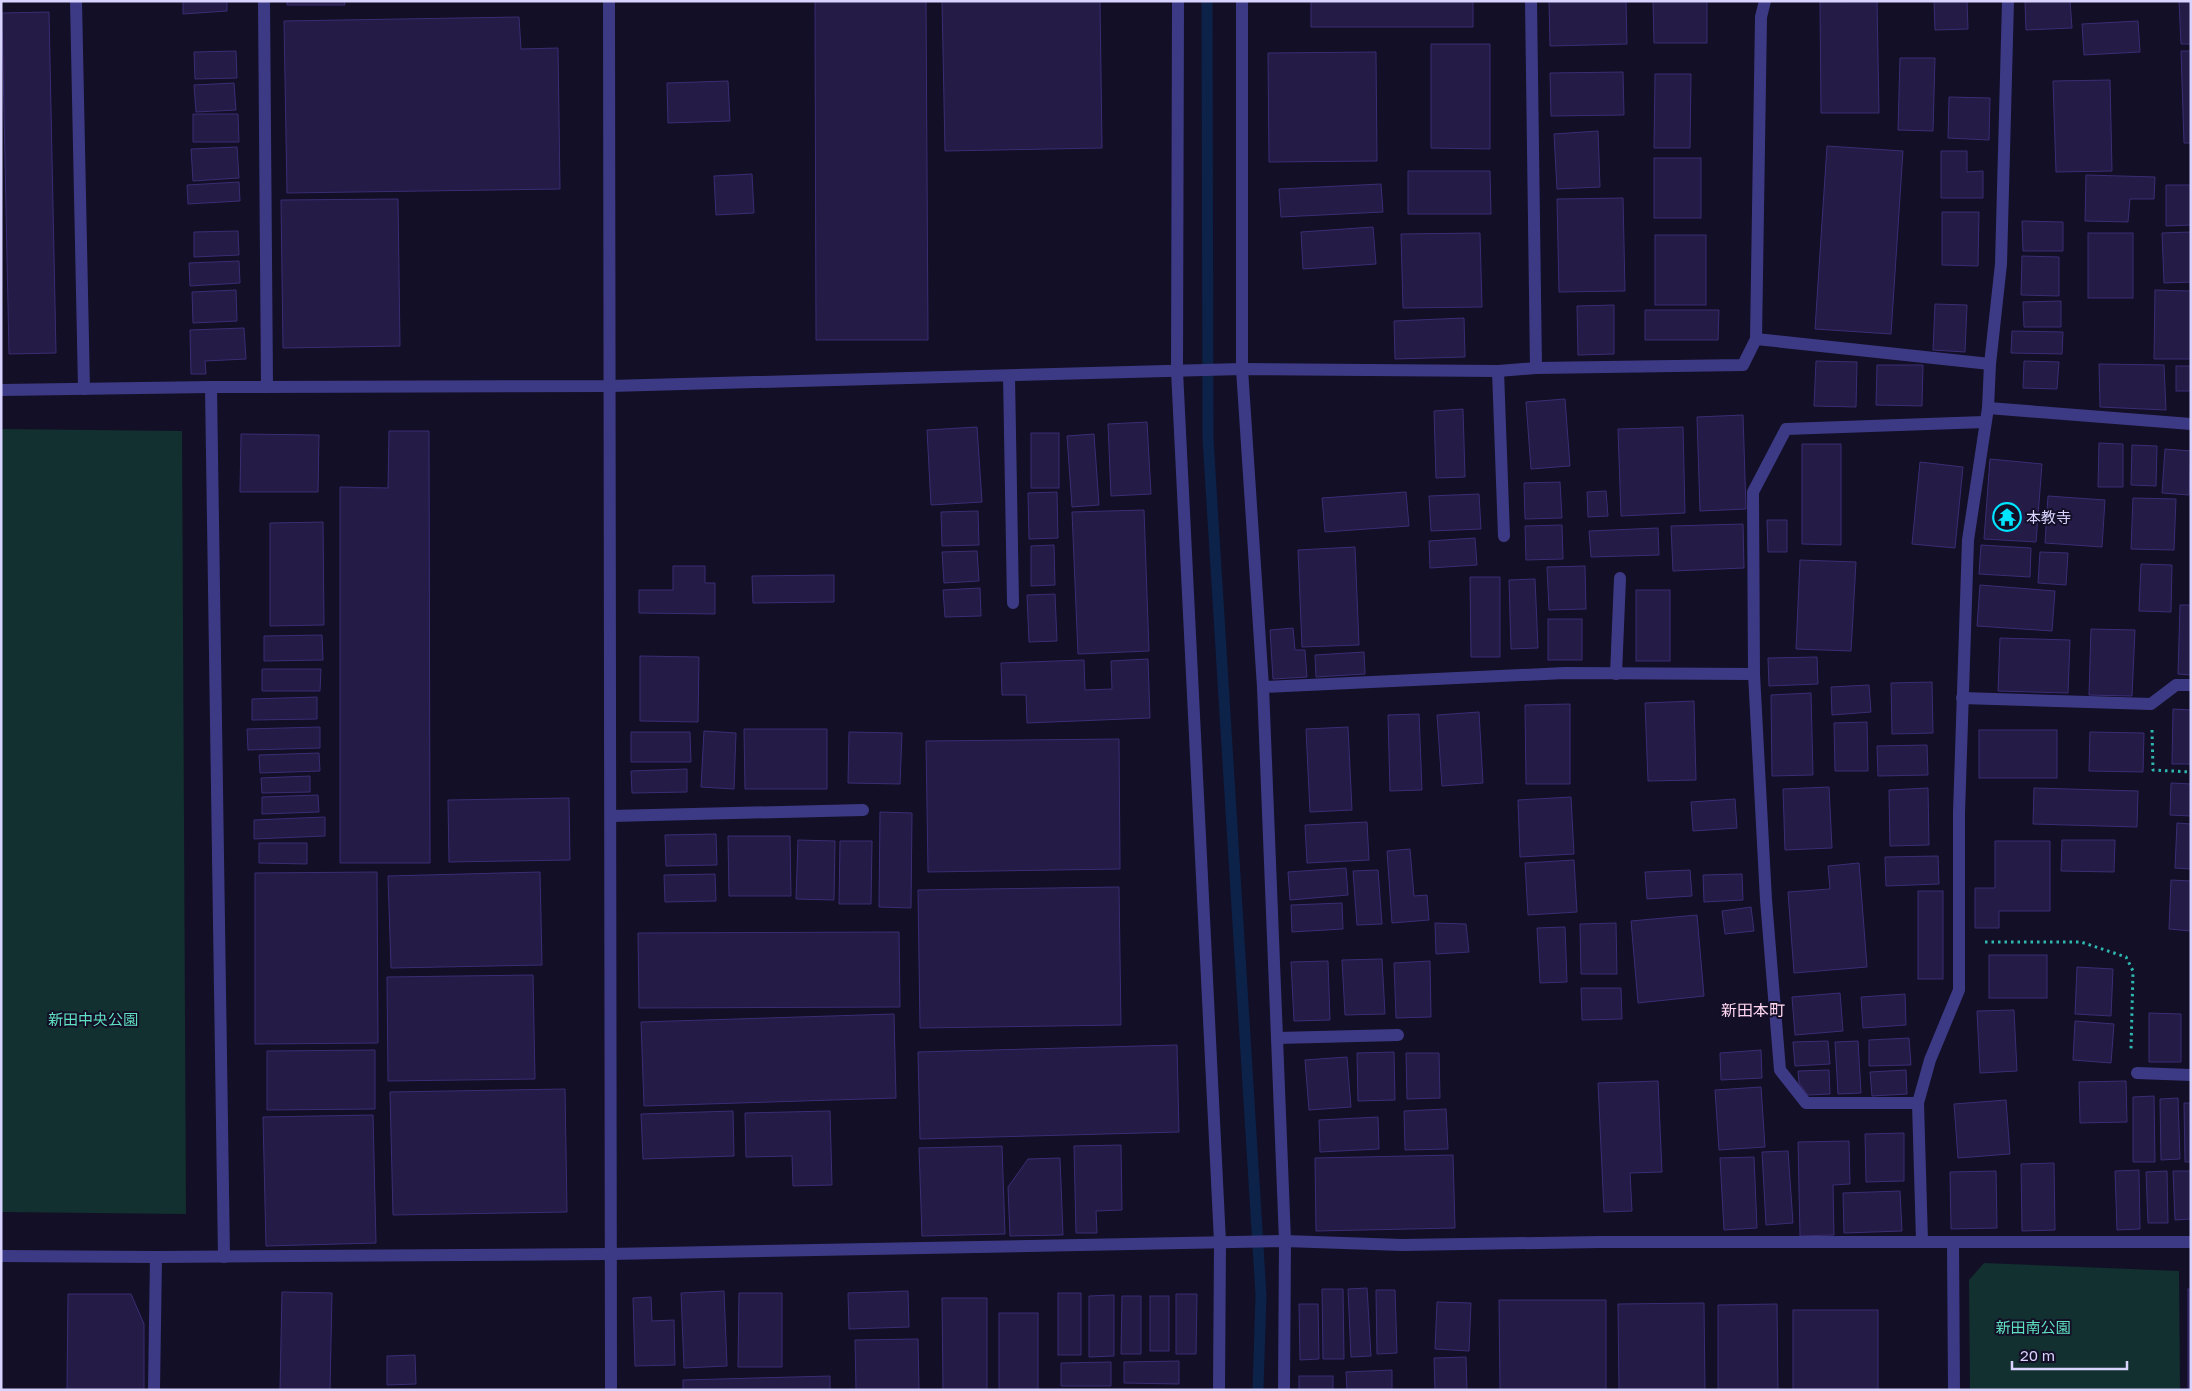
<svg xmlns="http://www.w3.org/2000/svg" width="2192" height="1391" font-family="'Golos Text','Noto Sans JP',sans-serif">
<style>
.green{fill:#12302f}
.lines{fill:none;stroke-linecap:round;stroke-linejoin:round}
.stream{stroke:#0c2248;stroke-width:11}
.building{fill:#241b47;stroke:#3b2d73}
.path{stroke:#2fb8b0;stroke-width:3;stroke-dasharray:2.5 4;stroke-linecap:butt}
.minor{stroke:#3d3a85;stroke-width:12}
.labels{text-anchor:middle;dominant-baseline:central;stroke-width:4;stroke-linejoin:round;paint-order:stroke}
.poi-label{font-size:15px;fill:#d9d4ff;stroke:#130f26;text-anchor:start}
.park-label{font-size:15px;fill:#5fe0c0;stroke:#130f26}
.neighbourhood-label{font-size:16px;fill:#ffd6f0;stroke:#130f26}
</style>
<rect width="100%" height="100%" fill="#130f26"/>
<g class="green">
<polygon points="1,429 182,431 186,1214 1,1212"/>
<polygon points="1984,1263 2179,1271 2180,1390 1970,1390 1969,1280"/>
</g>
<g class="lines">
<polyline class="stream" points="1207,1 1208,439 1261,1295 1258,1390"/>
</g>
<g class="building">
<polygon points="183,1 227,1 227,11 183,14"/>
<polygon points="287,1 344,1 345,5 287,5"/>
<polygon points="815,1 926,1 928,340 816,340"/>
<polygon points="942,1 1100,1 1102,148 945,151"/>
<rect x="1311" y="1" width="162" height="26"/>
<polygon points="1549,1 1626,1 1627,44 1550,46"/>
<polygon points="1653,1 1707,1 1707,43 1654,43"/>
<polygon points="1877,1 1879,113 1821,113 1820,2"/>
<polygon points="1934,1 1967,1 1968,29 1935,30"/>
<polygon points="2025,1 2070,1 2072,28 2026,30"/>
<polygon points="2179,1 2191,1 2191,44 2181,44"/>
<polygon points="49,12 56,353 9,354 2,13"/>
<polygon points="519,17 521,49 558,48 560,189 287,193 284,21"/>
<polygon points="2138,21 2140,52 2084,55 2082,24"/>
<polygon points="1431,44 1490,44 1490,149 1431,148"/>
<polygon points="236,51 237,78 195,79 194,52"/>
<polygon points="2181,51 2191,51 2191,143 2184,143"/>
<polygon points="1376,52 1377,161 1269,162 1268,53"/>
<polygon points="1900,58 1935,58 1933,131 1898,130"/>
<polygon points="1623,72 1624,115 1551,116 1550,73"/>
<polygon points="1655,74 1691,74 1690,148 1654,148"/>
<polygon points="2110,80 2112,171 2056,172 2053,81"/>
<polygon points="728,81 730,121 668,123 667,83"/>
<polygon points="234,83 236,110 196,112 194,85"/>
<polygon points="1949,97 1990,98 1989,140 1948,138"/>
<polygon points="193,114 238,114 239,142 193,142"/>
<polygon points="1598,131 1600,187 1557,189 1554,134"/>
<polygon points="1827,146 1903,151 1891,334 1815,329"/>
<polygon points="237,147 239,178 193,181 191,149"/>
<polygon points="1941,151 1967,151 1967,172 1983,171 1983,198 1941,198"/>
<rect x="1654" y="158" width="47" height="60"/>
<polygon points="1408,171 1490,171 1491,214 1408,214"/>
<polygon points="752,174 754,213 716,215 714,176"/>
<polygon points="2086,175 2155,177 2154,199 2130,199 2128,222 2085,221"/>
<polygon points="239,182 240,201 188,204 187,185"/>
<polygon points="1381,184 1383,212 1281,217 1279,189"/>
<polygon points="2166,185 2191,185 2191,225 2166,226"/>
<polygon points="1623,198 1625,291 1559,292 1557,199"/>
<polygon points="398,199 400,346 283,348 281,200"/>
<polygon points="1942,212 1979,212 1978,266 1942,265"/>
<polygon points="2022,221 2063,222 2063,251 2023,251"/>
<polygon points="1373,227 1376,264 1303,269 1301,232"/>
<polygon points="238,231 239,255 194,257 194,232"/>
<polygon points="2191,232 2191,282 2164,283 2162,233"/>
<polygon points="1480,233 1482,307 1403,308 1401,234"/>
<rect x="2088" y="233" width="45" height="65"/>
<rect x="1655" y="235" width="51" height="70"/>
<polygon points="2022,256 2059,257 2059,296 2021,295"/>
<polygon points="239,261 240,283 190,286 189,263"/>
<polygon points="236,290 237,321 193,323 192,292"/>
<polygon points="2155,290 2191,291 2191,359 2154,359"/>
<polygon points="2061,301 2061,327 2024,327 2023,302"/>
<polygon points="1935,304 1967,305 1965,352 1933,350"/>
<polygon points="1614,305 1614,354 1578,355 1577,306"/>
<polygon points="1645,310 1719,310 1718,340 1645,340"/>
<polygon points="1464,318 1465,357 1395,359 1394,321"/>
<polygon points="244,328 246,359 205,361 206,374 191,374 190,330"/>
<polygon points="2012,331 2063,332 2062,354 2011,353"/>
<polygon points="1816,361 1857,362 1856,407 1814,406"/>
<polygon points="2024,361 2059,362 2057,389 2023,388"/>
<polygon points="2099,364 2164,365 2166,410 2100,407"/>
<polygon points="1877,365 1923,365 1922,406 1876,405"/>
<rect x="2176" y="366" width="15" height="25"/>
<polygon points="1565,399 1570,466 1531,469 1526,402"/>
<polygon points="1463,409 1465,477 1436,478 1434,411"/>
<polygon points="1743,415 1746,509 1700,511 1697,417"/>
<polygon points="1147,422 1151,494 1111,496 1108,424"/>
<polygon points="977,427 982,502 931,505 927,430"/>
<polygon points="1683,427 1685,513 1621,516 1618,429"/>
<polygon points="389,431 429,431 430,863 340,863 340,487 388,488"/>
<rect x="1031" y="433" width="28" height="55"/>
<polygon points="241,434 319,435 318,492 240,492"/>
<polygon points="1094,434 1099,505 1072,507 1067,436"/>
<polygon points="2099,443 2123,444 2123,487 2098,487"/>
<polygon points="1802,444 1841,444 1841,545 1802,544"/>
<polygon points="2132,445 2157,446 2156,486 2131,485"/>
<polygon points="2165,449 2191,451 2189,495 2162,493"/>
<polygon points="1990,459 2042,464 2036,542 1984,539"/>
<polygon points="1920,462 1963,467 1955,548 1912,544"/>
<polygon points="1560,482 1562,518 1525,519 1524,483"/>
<polygon points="1606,491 1608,516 1588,517 1587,492"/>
<polygon points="1057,492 1058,538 1029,539 1028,493"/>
<polygon points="1406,492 1409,526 1325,532 1322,498"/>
<polygon points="1479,494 1481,529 1431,531 1429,496"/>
<polygon points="2048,496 2105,500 2102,547 2045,543"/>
<polygon points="2133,498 2176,499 2174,550 2131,549"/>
<polygon points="1144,510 1149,651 1078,654 1072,512"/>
<polygon points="978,511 979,545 942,546 941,512"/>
<polygon points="1767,520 1787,520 1787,552 1768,552"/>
<polygon points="323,522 324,625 270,626 270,523"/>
<polygon points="1743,524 1744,568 1673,571 1671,526"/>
<polygon points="1562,525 1563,559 1526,560 1525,526"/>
<polygon points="1658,528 1659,555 1591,557 1589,531"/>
<polygon points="1475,538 1477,565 1430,568 1429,541"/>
<polygon points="1054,545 1055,585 1031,586 1031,546"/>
<polygon points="1981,545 2031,548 2030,577 1979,574"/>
<polygon points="1355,547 1359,645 1302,647 1298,550"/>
<polygon points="977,551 979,581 944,583 942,552"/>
<polygon points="2040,552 2068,553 2066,585 2038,583"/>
<polygon points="1800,560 1856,562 1851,651 1796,649"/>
<polygon points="2141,564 2172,565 2171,612 2139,611"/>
<polygon points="673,566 705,566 705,583 715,583 715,614 639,613 639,590 673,590"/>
<polygon points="1585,566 1586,609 1549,610 1547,567"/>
<polygon points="834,575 834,602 753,603 752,576"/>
<polygon points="1470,577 1500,577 1500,657 1471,657"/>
<polygon points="1535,579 1538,648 1511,649 1509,580"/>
<polygon points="1980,585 2055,591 2052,631 1977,626"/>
<polygon points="980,588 981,616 945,617 943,590"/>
<rect x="1636" y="590" width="34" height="71"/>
<polygon points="1055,594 1057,641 1029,642 1027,595"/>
<polygon points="2180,605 2191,605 2191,675 2178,674"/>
<rect x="1548" y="619" width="34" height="41"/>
<polygon points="1293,628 1295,650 1305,650 1307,677 1273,679 1270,630"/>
<polygon points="2091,629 2135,630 2132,696 2089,695"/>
<polygon points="322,635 323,660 264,661 264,636"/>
<polygon points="2000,638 2070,640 2068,693 1998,691"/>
<polygon points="1364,652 1365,674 1316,677 1315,655"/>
<polygon points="640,656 699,657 698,722 640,721"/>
<polygon points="1817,657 1818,684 1769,686 1768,658"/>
<polygon points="1148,659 1150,718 1027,723 1026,695 1002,695 1001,663 1084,660 1085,690 1112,689 1111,661"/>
<polygon points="262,669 321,669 320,691 262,691"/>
<polygon points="1932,682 1933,733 1892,734 1891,683"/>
<polygon points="1869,685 1871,712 1832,715 1831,687"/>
<polygon points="1811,693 1813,775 1772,776 1771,695"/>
<polygon points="317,697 317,719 252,720 252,699"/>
<polygon points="1694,701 1696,780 1648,781 1645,703"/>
<polygon points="1570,704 1570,784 1526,784 1525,705"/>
<polygon points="2173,709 2191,710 2191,764 2172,764"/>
<polygon points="1479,712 1483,783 1442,786 1437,715"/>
<polygon points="1419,714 1422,790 1390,791 1388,715"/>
<polygon points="1867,722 1868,771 1835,771 1834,723"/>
<polygon points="320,727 320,748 248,750 247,729"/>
<polygon points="1348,727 1352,810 1310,812 1306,729"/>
<polygon points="744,729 827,729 827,789 745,789"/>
<rect x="1979" y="730" width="78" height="48"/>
<polygon points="704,731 736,733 734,789 701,787"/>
<polygon points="631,732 690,732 691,762 631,762"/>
<polygon points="849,732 902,733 900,784 848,783"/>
<polygon points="2090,732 2144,733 2143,772 2089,771"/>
<polygon points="1119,739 1120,869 928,872 926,741"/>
<polygon points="1927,745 1928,775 1878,776 1877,746"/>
<polygon points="319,753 320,771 260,773 259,755"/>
<polygon points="687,769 687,792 632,793 631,771"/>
<polygon points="310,776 310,792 262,793 261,778"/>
<polygon points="2171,783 2191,784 2191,816 2170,815"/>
<polygon points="1829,787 1832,848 1785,850 1783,789"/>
<polygon points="1928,788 1929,845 1890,846 1889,790"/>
<polygon points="2034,788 2138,791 2137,827 2033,824"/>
<polygon points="318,795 319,812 262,814 262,797"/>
<polygon points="1571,797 1574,854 1520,857 1518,800"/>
<polygon points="569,798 570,860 449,862 448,800"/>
<polygon points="1735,799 1737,828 1693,831 1691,802"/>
<polygon points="880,812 912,813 911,908 879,907"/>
<polygon points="325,817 325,836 254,839 254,820"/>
<polygon points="1367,822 1369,860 1307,863 1305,825"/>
<polygon points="2177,823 2191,824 2191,869 2175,868"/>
<polygon points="716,834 717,865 666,866 665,835"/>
<polygon points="728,836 790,836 791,896 729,896"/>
<polygon points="798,840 835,841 834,900 796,899"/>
<polygon points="2062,840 2115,840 2114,872 2061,871"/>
<polygon points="840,841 872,841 871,904 839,904"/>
<polygon points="1995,841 2050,841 2050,911 1999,911 1999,928 1975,928 1975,888 1995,888"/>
<polygon points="259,843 307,843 307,864 259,863"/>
<polygon points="1410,849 1414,896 1427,895 1429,920 1392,923 1387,851"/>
<polygon points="1938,856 1939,884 1886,886 1885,857"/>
<polygon points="1574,860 1577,912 1528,915 1525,863"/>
<polygon points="1859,863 1867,967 1794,973 1788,892 1830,889 1828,866"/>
<polygon points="1346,868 1348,895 1290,900 1288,872"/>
<polygon points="1378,870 1382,924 1357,925 1353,871"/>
<polygon points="1690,870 1692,896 1647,899 1645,872"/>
<polygon points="377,872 378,1043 255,1044 255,873"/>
<polygon points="540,872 542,965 391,968 388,876"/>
<polygon points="715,874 716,901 665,902 664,875"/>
<polygon points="1742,874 1743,900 1704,902 1703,875"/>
<polygon points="2171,880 2191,881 2191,931 2169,929"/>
<polygon points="1119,887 1121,1025 920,1028 918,890"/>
<rect x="1918" y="891" width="25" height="88"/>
<polygon points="1342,903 1343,929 1292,932 1291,905"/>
<polygon points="1751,907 1754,931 1725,934 1722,911"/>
<polygon points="1697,915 1704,996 1638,1003 1631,921"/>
<polygon points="1435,923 1466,924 1469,952 1436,954"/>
<polygon points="1616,923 1617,974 1581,974 1580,924"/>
<polygon points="1565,927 1567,982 1540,983 1537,928"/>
<polygon points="899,932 900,1007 639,1008 638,933"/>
<rect x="1989" y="955" width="58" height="43"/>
<polygon points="1382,959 1385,1014 1345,1015 1342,960"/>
<polygon points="1328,961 1330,1020 1294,1021 1291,962"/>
<polygon points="1430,961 1431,1017 1396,1018 1394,963"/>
<polygon points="2077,967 2113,969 2111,1016 2075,1014"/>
<polygon points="533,975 535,1079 388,1081 387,977"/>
<polygon points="1581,988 1621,988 1622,1019 1582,1020"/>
<polygon points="1840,993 1843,1031 1795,1035 1792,997"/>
<polygon points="1905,994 1906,1025 1863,1028 1861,997"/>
<polygon points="2014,1010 2017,1071 1980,1073 1977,1011"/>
<polygon points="2149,1013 2181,1014 2181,1062 2149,1062"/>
<polygon points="894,1014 896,1098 644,1106 641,1022"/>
<polygon points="2075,1021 2114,1024 2111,1063 2073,1060"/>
<polygon points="1909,1038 1911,1065 1869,1066 1869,1040"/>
<polygon points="1828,1041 1830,1064 1795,1066 1793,1042"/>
<polygon points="1858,1041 1861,1093 1838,1094 1835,1042"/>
<polygon points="1177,1045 1179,1132 920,1139 918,1052"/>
<polygon points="375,1050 375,1109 267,1110 267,1051"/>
<polygon points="1761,1050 1762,1078 1721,1080 1720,1053"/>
<polygon points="1394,1052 1395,1100 1358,1101 1357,1053"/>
<polygon points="1406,1053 1439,1053 1440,1098 1407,1099"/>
<polygon points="1347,1057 1351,1107 1309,1110 1305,1060"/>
<polygon points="1829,1070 1830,1094 1808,1095 1799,1083 1798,1071"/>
<polygon points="1906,1070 1907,1094 1872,1096 1870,1072"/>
<polygon points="1658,1081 1662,1172 1630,1173 1632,1211 1604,1212 1598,1083"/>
<polygon points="2126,1081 2127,1122 2080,1123 2079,1082"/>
<polygon points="1761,1087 1765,1147 1719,1150 1715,1090"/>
<polygon points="565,1089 567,1212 393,1215 390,1092"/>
<polygon points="2154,1096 2155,1162 2133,1162 2133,1097"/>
<polygon points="2178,1098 2180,1159 2161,1160 2160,1099"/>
<polygon points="2006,1100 2010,1154 1958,1158 1954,1104"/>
<polygon points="2184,1103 2191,1103 2191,1162 2185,1162"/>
<polygon points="1446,1109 1448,1149 1405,1150 1404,1111"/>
<polygon points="733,1111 734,1156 643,1159 641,1114"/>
<polygon points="830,1111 832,1185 793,1186 792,1156 746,1157 745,1113"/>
<polygon points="373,1115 376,1243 266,1246 263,1117"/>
<polygon points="1378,1117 1379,1149 1320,1152 1319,1120"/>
<polygon points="1904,1133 1904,1181 1866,1182 1865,1134"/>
<polygon points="1849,1141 1850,1184 1833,1185 1834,1235 1800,1236 1798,1142"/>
<polygon points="1121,1145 1122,1210 1096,1211 1097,1233 1076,1233 1074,1146"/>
<polygon points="1002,1146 1005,1234 922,1236 919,1148"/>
<polygon points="1788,1151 1793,1223 1766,1225 1762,1152"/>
<polygon points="1453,1155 1455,1228 1316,1231 1315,1158"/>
<polygon points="1754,1157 1757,1228 1724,1230 1720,1158"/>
<polygon points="1060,1158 1063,1235 1010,1236 1008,1187 1028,1159"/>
<polygon points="2054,1163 2055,1230 2022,1231 2021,1164"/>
<polygon points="2139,1170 2140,1229 2117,1230 2115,1171"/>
<polygon points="1996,1171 1997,1228 1951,1229 1950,1172"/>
<polygon points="2167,1171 2168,1223 2148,1223 2146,1172"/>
<polygon points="2173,1171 2191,1171 2191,1219 2175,1220"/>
<polygon points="1900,1191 1902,1231 1844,1233 1843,1193"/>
<polygon points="1367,1288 1371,1356 1351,1357 1348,1289"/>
<polygon points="1322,1289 1343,1289 1344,1359 1323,1359"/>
<rect x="2188" y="1289" width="3" height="101"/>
<polygon points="1376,1290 1395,1290 1397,1353 1377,1354"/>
<polygon points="724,1291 727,1366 684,1368 681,1293"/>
<polygon points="908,1291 909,1327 849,1329 848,1293"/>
<polygon points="282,1292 332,1293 330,1390 280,1390"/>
<polygon points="739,1293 782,1293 782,1367 738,1367"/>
<rect x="1058" y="1293" width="23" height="62"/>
<polygon points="68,1294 131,1294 144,1324 144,1390 67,1390"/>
<polygon points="1176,1294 1197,1294 1196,1354 1176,1354"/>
<polygon points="1114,1295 1114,1356 1089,1357 1089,1296"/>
<polygon points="1122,1296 1141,1296 1141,1354 1121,1354"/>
<rect x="1150" y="1296" width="19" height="55"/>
<polygon points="651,1297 652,1321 674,1320 675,1365 635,1366 633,1298"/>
<polygon points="942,1298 987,1298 987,1390 943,1390"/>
<polygon points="1499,1300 1606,1300 1606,1390 1500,1390"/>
<polygon points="1437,1302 1471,1303 1469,1351 1435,1349"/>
<polygon points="1704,1303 1705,1390 1619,1390 1618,1304"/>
<polygon points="1299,1304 1318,1304 1319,1359 1300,1360"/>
<polygon points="1777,1304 1778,1390 1718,1390 1718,1305"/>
<rect x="1793" y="1310" width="85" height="80"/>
<rect x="999" y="1313" width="39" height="77"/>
<polygon points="918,1339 919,1390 856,1390 855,1340"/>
<polygon points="415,1355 416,1384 387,1385 387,1356"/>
<polygon points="1466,1357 1467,1390 1435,1390 1434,1358"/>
<polygon points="1179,1361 1179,1384 1124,1383 1124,1362"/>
<polygon points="1111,1362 1111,1386 1061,1386 1061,1363"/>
<polygon points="1392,1370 1392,1390 1347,1390 1346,1372"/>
<polygon points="830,1376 830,1390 683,1390 683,1380"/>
<rect x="1299" y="1376" width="34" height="14"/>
</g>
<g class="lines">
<g class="path">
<polyline points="2152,730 2153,770 2191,772"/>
<polyline points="1985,942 2081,942 2126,957 2133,971 2131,1049"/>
</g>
<g class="minor">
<polyline points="76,1 84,389"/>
<polyline points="264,1 267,387"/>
<polyline points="609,1 611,1390"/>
<polyline points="1178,1 1177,371 1220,1242 1219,1390"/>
<polyline points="1242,1 1242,369 1263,687 1277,1038 1285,1241 1284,1390"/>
<polyline points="1531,1 1536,368"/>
<polyline points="1756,339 1990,364"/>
<polyline points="1498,371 1504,536"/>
<polyline points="1009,376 1013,603"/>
<polyline points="211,387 224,1257"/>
<polyline points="1,390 211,387 610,386 1242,369 1498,371 1536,368 1743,365 1756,339 1761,17 1765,1"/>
<polyline points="1988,408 2191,424"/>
<polyline points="1616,674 1620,578"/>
<polyline points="1754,674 1753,492 1786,429 1984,422"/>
<polyline points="1263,687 1565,673 1754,674 1766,900 1780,1070 1806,1103 1918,1103"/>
<polyline points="1962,698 2151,704 2176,685 2191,685"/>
<polyline points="611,816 863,810"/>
<polyline points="1277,1038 1398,1035"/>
<polyline points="2137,1073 2191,1075"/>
<polyline points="1922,1241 1918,1103 1930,1060 1959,990 1959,813 1968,540 1988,408 1990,364 2001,264 2008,1"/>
<polyline points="1953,1242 1954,1390"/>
<polyline points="1,1256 156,1257 610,1254 1285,1241 1402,1245 1600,1242 2191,1242"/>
<polyline points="154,1390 156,1257"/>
</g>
</g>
<defs>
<symbol id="temple-ring" viewBox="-11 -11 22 22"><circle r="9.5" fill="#130f26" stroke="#00e5ff" stroke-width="1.5"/><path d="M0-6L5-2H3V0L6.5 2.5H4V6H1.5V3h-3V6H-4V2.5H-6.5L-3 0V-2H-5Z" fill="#00e5ff"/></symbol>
</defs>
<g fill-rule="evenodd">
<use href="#temple-ring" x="1991" y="501" width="32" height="32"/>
</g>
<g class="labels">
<g class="poi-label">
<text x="2026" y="517">本教寺</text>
</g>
<g class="park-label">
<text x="93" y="1019">新田中央公園</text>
<text x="2033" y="1327">新田南公園</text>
</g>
<g class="neighbourhood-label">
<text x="1753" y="1010">新田本町</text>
</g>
</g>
<rect width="2192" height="1391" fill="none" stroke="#d9d4ff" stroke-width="5"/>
<path d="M2012 1361v8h115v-8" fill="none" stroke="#d9d4ff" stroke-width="2.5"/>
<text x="2020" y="1361" font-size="15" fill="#d9d4ff" stroke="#130f26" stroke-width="4" paint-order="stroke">20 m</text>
</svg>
